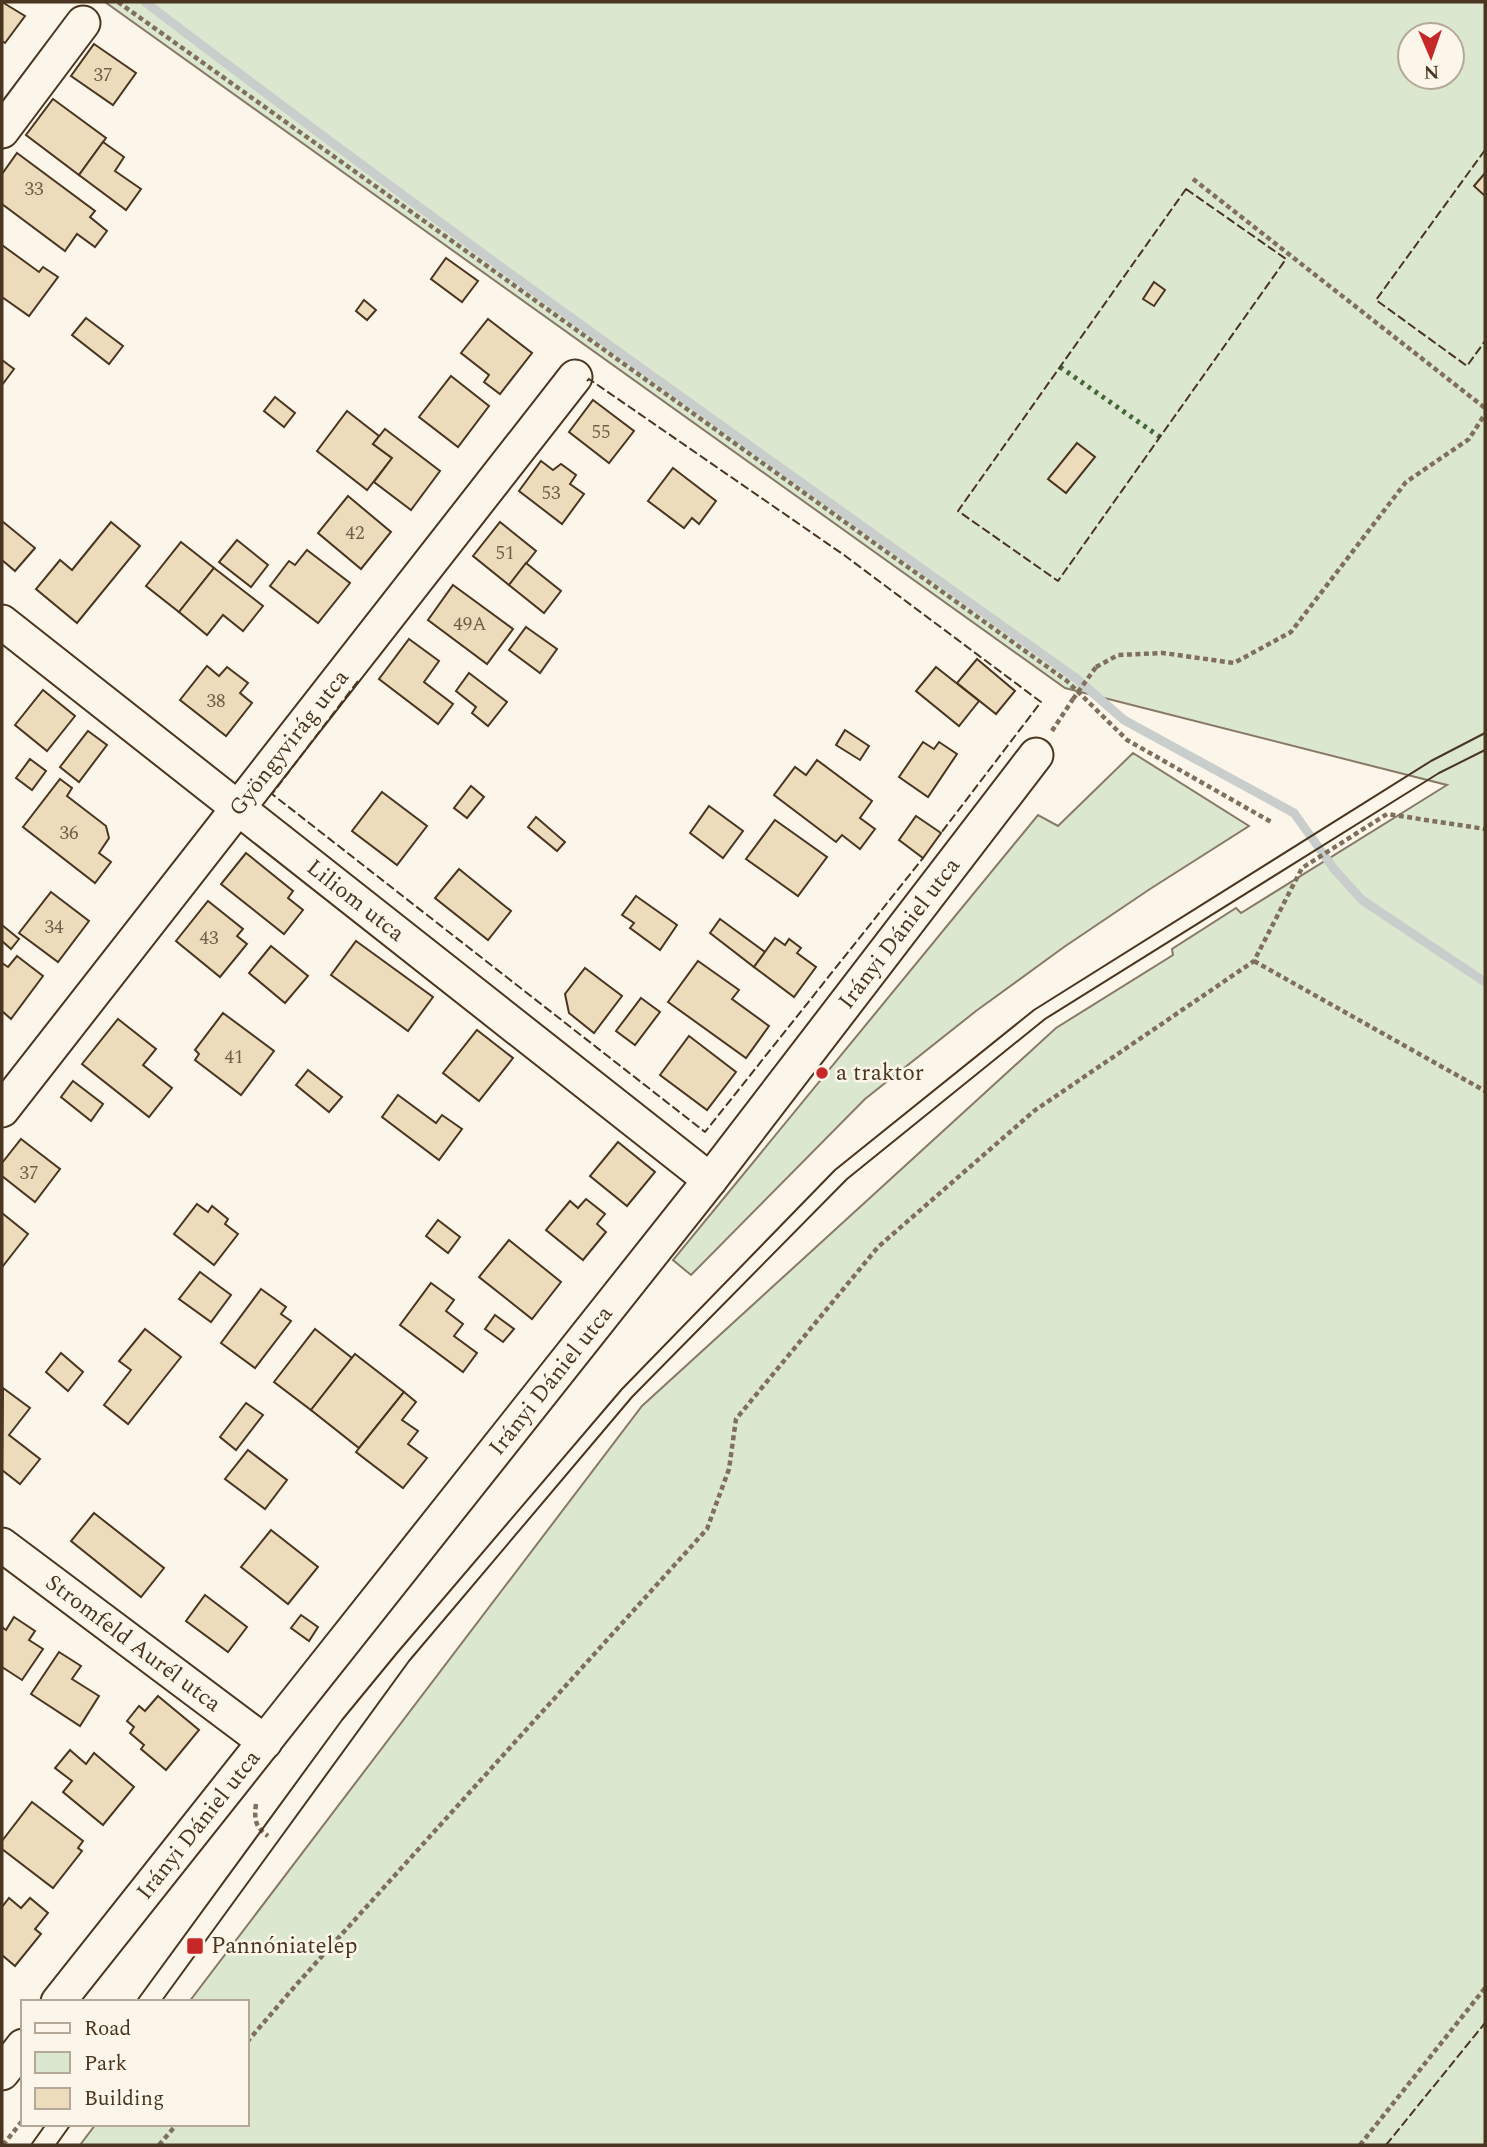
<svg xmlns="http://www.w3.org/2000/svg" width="1487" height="2147" font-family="Spectral,serif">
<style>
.green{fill:#dce7d0;stroke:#887966;stroke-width:2;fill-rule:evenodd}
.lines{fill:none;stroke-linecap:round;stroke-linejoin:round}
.stream{stroke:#c9cecd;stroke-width:9}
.building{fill:#ecdcbc;stroke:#4a3520;stroke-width:2}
.minor-casing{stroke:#4a3520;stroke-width:37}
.path{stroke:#7f6f5c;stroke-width:4.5;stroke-dasharray:5 3.5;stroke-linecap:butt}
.minor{stroke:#fbf6e9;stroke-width:33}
.tram{stroke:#4a3520;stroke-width:2}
.path-bridge{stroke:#7f6f5c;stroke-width:4.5;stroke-dasharray:5 3.5;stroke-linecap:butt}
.hedge{stroke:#436837;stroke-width:5;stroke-dasharray:3.5 5;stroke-linecap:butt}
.fence{stroke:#4a3520;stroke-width:2;stroke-dasharray:9 3.5;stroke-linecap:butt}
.poi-dot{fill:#c62828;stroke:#fbf6e9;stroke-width:2.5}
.labels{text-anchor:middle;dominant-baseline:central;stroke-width:5;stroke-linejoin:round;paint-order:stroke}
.number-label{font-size:19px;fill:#725f47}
.street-label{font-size:23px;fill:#4a3520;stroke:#fbf6e9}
.poi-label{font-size:23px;fill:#4a3520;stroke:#fbf6e9;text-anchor:start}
</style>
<rect width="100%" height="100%" fill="#fbf6e9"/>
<g class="green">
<path d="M105,2H1485V2145H80L96,2124H247V2002H189L642,1406L1056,1028L1173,955L1172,949L1236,908L1241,913L1447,785L1065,688ZM1410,35H1452V77H1410Z"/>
<polygon points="1133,753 1249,826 1150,889 1064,947 976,1011 865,1099 691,1275 673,1260 1038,815 1058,826"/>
</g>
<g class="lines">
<path class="stream" d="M145,2C450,235 764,456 1077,679L1124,720L1294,813L1334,869L1362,900L1485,982"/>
</g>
<g class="building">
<polygon points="2,2 25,16 5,43 2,41"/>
<polygon points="94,44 136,73 113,105 71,76"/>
<polygon points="53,99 106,138 79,175 26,135"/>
<polygon points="103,142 124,157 115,171 141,189 126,210 79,175"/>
<polygon points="17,153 95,211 90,217 107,231 95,247 77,234 65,251 2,204 2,174"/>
<polygon points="1485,173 1485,196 1474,186"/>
<polygon points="2,245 39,272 43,267 58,277 29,316 2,297"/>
<polygon points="446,258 478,281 462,302 431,279"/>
<polygon points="1154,282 1165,290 1154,306 1143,299"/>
<polygon points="364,300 376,310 367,320 356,311"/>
<polygon points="86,318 123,346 109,364 72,335"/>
<polygon points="488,319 532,353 500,394 484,382 489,375 461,353"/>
<polygon points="2,360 14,369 2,385"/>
<polygon points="451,376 489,406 458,447 419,417"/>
<polygon points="275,397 295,413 284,427 264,411"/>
<polygon points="593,400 634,431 609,463 569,432"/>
<polygon points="347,411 379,436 373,444 392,458 367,490 317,451"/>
<polygon points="385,429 440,471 411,510 374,482 392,458 373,444"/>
<polygon points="1077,443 1095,457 1066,493 1048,479"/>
<polygon points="541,461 553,470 561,464 576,475 570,484 584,494 562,524 519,491"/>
<polygon points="673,468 716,501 699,524 692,518 684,528 648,501"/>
<polygon points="348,496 391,532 361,569 318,533"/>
<polygon points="2,521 35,548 15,571 2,560"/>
<polygon points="111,522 140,546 77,623 36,589 60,560 72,570"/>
<polygon points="500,522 536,551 509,585 473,556"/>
<polygon points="237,540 268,565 251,587 219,562"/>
<polygon points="181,542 214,568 179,612 146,586"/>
<polygon points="307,550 350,583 318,623 270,586 289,561 295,565"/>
<polygon points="526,563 561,591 544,613 509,585"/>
<polygon points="214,568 263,606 243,631 223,615 207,635 179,612"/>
<polygon points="453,585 513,629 487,664 428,620"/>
<polygon points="526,627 557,649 540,673 509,650"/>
<polygon points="409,639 439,661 424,682 453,704 438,724 379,679"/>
<polygon points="977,659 1015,691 996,714 957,683"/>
<polygon points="207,666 219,676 227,667 248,683 240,693 252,703 226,736 180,700"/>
<polygon points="936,667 979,701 959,726 916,691"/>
<polygon points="469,673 507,702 488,726 472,713 476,707 456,691"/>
<polygon points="43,690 75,716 47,751 15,725"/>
<polygon points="845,730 869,746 860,760 836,745"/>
<polygon points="88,731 107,745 79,782 60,767"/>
<polygon points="923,742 934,749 939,742 957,754 928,797 899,777"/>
<polygon points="30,759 46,771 32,790 16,778"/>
<polygon points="817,760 872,801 860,818 875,829 860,849 842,835 836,842 774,795 795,767 806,775"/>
<polygon points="60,779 72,788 67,796 106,826 109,838 99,853 111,862 95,883 23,827"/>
<polygon points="471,786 484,797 467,818 454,808"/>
<polygon points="382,792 427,826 397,865 352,831"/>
<polygon points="709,806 743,831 723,858 690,833"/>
<polygon points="916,816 941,833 923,858 899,840"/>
<polygon points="536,817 565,842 557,851 528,827"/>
<polygon points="775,820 827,857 798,896 746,859"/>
<polygon points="246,853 293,891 288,898 303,910 284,934 221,884"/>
<polygon points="459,869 511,911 488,940 435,898"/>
<polygon points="51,892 89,921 58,962 19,933"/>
<polygon points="636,896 677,925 660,950 630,928 634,923 622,915"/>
<polygon points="208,901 243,929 237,936 247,944 220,977 176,941"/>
<polygon points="720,919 765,952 754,967 710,933"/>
<polygon points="2,925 19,939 11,949 2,941"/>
<polygon points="775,938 785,945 789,939 801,948 797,953 816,967 794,997 754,967"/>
<polygon points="356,941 433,997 408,1031 331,975"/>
<polygon points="271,946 308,976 285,1003 249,973"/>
<polygon points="17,956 43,976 11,1019 2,1011 2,963 8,967"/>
<polygon points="698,961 739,990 732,999 769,1026 746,1058 668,1002"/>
<polygon points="585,968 622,996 594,1033 569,1013 565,994"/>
<polygon points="641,998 660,1012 635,1045 616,1031"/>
<polygon points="223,1013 274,1051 241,1095 195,1060 199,1054 195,1050"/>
<polygon points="118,1019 156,1049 143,1065 172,1088 149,1117 82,1064"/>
<polygon points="477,1030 513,1058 479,1101 443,1073"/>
<polygon points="689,1036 736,1072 707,1110 660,1075"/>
<polygon points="308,1070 342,1097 329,1112 296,1085"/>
<polygon points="73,1081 103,1104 91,1121 61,1097"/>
<polygon points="398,1095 436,1123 442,1115 462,1129 439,1160 382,1117"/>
<polygon points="21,1139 60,1169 35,1202 2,1176 2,1163"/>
<polygon points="618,1142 655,1172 627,1206 590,1176"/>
<polygon points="586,1199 605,1214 597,1224 606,1232 583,1260 546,1230 570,1201 578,1208"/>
<polygon points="197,1204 208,1212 212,1206 228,1219 225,1224 238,1234 214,1265 174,1234"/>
<polygon points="2,1213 28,1234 3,1266 2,1265"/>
<polygon points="438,1220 460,1237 448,1253 426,1236"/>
<polygon points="509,1240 561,1282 532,1319 479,1277"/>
<polygon points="200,1272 231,1295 211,1322 179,1299"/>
<polygon points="431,1283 454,1300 446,1311 463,1324 454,1336 477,1353 463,1372 400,1325"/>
<polygon points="261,1289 286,1307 281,1314 291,1321 255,1368 221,1343"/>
<polygon points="495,1315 514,1329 503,1342 485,1329"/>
<polygon points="145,1329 181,1357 128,1424 104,1405 131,1370 119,1361"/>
<polygon points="315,1329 352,1358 311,1410 274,1382"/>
<polygon points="61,1353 83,1372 68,1391 46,1372"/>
<polygon points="355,1354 404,1392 359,1448 311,1410"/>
<polygon points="3,1388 30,1408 9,1435 40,1459 20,1484 2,1470"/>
<polygon points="404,1392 416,1402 402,1420 418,1431 408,1444 427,1458 403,1488 356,1452"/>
<polygon points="246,1403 263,1415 236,1450 220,1437"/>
<polygon points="248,1450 287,1480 265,1509 225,1479"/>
<polygon points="94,1513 164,1568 141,1597 71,1541"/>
<polygon points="271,1530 318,1567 288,1604 241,1567"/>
<polygon points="205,1595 247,1627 228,1652 186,1621"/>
<polygon points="301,1615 318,1627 309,1641 291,1628"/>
<polygon points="14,1617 35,1631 29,1640 43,1649 22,1680 2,1667 2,1627 6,1630"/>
<polygon points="59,1652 81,1666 72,1679 99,1696 80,1726 31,1694"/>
<polygon points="158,1696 199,1730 166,1770 141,1749 144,1745 130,1733 134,1727 127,1721 139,1706 145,1711"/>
<polygon points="70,1750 86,1764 94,1753 134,1787 103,1825 63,1792 72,1781 55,1768"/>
<polygon points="32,1802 83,1841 78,1848 82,1851 53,1888 2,1849 2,1841"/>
<polygon points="9,1898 21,1908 30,1898 48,1913 35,1929 41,1934 15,1966 2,1955 2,1907"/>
</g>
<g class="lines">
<defs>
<g id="minor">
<polyline points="2,131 83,23"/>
<path id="s1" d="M2,622L710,1180"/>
<path id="s2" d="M2,1110L575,377"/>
<path id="s3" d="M2,1545L265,1742"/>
<path id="s4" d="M58,2002L710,1180L1036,755"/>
<polyline points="2,2073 23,2046"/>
</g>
</defs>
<use href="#minor" class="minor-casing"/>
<g class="path">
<polyline points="118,2 1067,681 1127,740 1273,823"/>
<polyline points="1193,179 1485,408"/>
<polyline points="1096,667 1118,655 1163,653 1234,663 1291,632 1406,482 1469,439 1485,414"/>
<polyline points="1052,731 1073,699"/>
<polyline points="1254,961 1485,1091"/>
<path d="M256,1804C254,1819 255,1827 268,1836"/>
<polyline points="247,2042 296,1985 707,1529 729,1469 736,1419 878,1247 1034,1111 1254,961 1302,868 1387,814 1485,829"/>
<polyline points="3,2145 23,2120"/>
<polyline points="159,2145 177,2124"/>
<polyline points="1360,2145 1485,1988"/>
</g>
<use href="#minor" class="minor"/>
<g class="tram">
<polyline points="136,2002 342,1720 397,1653 622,1389 835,1170 1034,1010 1431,761 1485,733"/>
<polyline points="161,2002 409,1661 632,1397 847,1179 1045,1019 1439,773 1485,750"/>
<polyline points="31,2145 46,2124"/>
<polyline points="56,2145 71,2124"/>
</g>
<polyline class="path-bridge" points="1073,699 1096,667"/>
<polyline class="hedge" points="1060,367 1160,437"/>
<g class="fence">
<polyline points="1485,150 1376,300 1467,366 1485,341"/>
<polygon points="1186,189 1286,259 1058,581 958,511"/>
<polyline points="587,381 589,379 844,555 1041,702 941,833"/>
<polyline points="358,681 272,794 705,1132 923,858"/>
<polyline points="1386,2145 1485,2023"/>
</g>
</g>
<g class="poi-dot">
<circle cx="822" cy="1073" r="7"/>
<rect x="186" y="1937" width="18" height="18" rx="3.5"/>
</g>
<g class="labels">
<g class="number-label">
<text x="103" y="75">37</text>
<text x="34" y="189">33</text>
<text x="601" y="432">55</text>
<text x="551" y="493">53</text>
<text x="355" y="533">42</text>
<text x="505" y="553">51</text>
<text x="470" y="624">49A</text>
<text x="216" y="701">38</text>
<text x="69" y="833">36</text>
<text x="54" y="927">34</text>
<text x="209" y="938">43</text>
<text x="234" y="1057">41</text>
<text x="29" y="1173">37</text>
</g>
<g class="street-label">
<text stroke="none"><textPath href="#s2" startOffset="466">Gyöngyvirág utca</textPath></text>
<text stroke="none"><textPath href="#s1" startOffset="450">Liliom utca</textPath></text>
<text stroke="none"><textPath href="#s4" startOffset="1360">Irányi Dániel utca</textPath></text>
<text stroke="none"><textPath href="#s4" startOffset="793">Irányi Dániel utca</textPath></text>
<text stroke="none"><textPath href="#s3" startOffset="164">Stromfeld Aurél utca</textPath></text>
<text stroke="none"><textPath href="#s4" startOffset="226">Irányi Dániel utca</textPath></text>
</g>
<g class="poi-label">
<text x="836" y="1073">a traktor</text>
<text x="211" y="1946">Pannóniatelep</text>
</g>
</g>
<rect width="1487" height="2147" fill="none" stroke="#4a3520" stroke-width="7"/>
<rect x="21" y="2000" width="228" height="126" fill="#fbf6e9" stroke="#b4a999" stroke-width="2"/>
<rect x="35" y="2023" width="35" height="10" fill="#fbf6e9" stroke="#b4a999" stroke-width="2"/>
<text x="84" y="2035" font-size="21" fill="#4a3520">Road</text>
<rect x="35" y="2052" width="35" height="21" fill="#dce7d0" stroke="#b4a999" stroke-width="2"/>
<text x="84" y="2070" font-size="21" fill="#4a3520">Park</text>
<rect x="35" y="2088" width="35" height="21" fill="#ecdcbc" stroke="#b4a999" stroke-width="2"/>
<text x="84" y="2105" font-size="21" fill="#4a3520">Building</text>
<g transform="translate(1431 56) rotate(178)"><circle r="33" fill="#fbf6e9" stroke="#b4a999" stroke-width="2"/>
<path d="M0-5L12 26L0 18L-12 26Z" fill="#c62828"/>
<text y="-10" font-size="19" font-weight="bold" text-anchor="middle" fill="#4a3520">N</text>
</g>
</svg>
